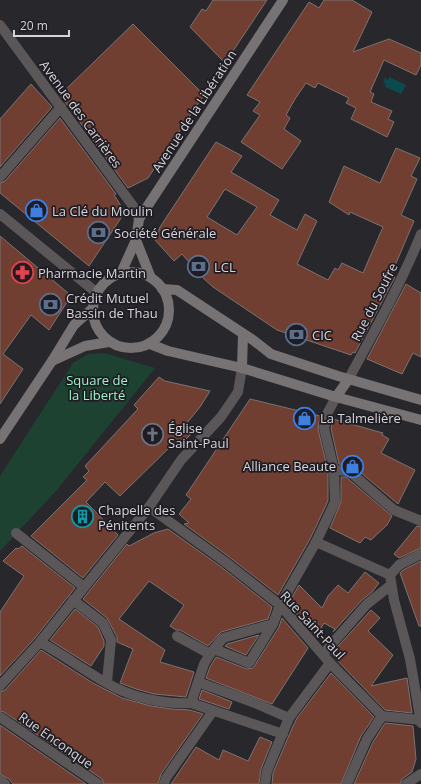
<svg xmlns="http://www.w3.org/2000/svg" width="421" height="784" font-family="'Open Sans',sans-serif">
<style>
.green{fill:#1e4231}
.water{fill:#0c4a4e}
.building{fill:#713e32;stroke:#7b7371;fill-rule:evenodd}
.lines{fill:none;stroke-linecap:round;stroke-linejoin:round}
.pedestrian{stroke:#5b5758;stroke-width:10}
.minor{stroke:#5b5758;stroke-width:10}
.secondary{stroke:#777273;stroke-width:10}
.labels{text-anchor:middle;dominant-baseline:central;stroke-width:3.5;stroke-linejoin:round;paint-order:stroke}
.street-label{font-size:13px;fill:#d5d4d8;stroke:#1f1d23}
.poi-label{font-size:13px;fill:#d5d4d8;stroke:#1f1d23;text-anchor:start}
.park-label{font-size:13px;fill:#9cf3c8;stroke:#1f1d23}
</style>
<rect width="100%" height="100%" fill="#28272c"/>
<polygon class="green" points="104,353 155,368 56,491 0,551 0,476 73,363 88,354"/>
<polygon class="water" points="389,77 406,85 401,94 385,87 386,84 383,83 385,78 388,80"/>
<g class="building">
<polygon points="213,0 267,0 225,63 190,27 202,9 206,11"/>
<polygon points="324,0 352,0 372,12 353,52 389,39 421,53 421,65 416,75 384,60 370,92 374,94 371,102 392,111 388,119 394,122 387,137 351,119 356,108 346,103 349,98 318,83 315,88 306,83 295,99 286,115 290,118 284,129 301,141 282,169 241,142 260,115 253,111 260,102 247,95 309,2 319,8"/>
<polygon points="133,24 204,95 148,178 128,188 60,95"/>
<polygon points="31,84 52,107 0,167 0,119"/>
<polygon points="60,118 116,194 114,195 125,212 89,266 0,193 0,183 5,181"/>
<path d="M216,142L242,156L231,172L279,200L270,215L297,230L305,214L317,221L297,264L328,280L335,268L338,270L342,263L363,273L383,227L350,212L349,215L329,202L344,166L380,183L396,148L420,158L411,176L417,179L401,215L414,221L391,275L395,277L355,353L353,352L351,355L277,330L213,287L202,277L182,254L174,261L155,240L160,227ZM225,189L257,207L237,235L207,217Z"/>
<polygon points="0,236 68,293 69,299 49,330 31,315 3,354 23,369 0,404"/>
<polygon points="406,284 421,293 421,357 413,353 402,374 367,359"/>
<polygon points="159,377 165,381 210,391 200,407 186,424 189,427 188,429 193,432 179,446 175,442 120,496 105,482 86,502 118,535 83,578 31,536 87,480 83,477 89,471 85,466 138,409 134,405"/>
<polygon points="250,399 320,416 318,429 328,471 328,501 310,539 278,595 228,556 184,524 189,523 179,514 191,499 186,495"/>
<polygon points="333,419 383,433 382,435 389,439 381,453 415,470 398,504 353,466 339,464 331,428"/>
<polygon points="341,477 346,477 392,516 387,525 371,540 365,537 360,543 330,528 341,502"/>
<polygon points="417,526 421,527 421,548 399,558 394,554"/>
<polygon points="168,529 220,566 272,607 268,619 221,632 208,646 180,630 176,630 170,626 184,605 149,581 119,619 165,650 160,662 194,672 186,697 154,694 136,689 120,683 133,649 117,642 117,637 107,618 83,599 127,544 129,546 154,533"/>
<polygon points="22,546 75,588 35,638 0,676 0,612 24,576 3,561 16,548 18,549"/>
<polygon points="421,561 421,626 419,626 400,573 403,570"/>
<polygon points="365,572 379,583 372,592 362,600 333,632 335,629 324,623 316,637 288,604 299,585 322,608 328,596 338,585 348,593"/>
<polygon points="75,609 98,627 104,641 104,646 91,666 50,640"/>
<polygon points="371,610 380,618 368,631 393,655 371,686 407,678 412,713 385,710 331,654"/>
<polygon points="282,618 308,648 272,704 206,678 210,667 216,657 247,669 253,668 279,627"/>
<polygon points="259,635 246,655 225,646 227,644"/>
<polygon points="41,650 93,683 122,698 151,706 171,709 190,710 203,714 161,774 158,784 104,784 102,779 4,712 0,711 0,692 5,690"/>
<polygon points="331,673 374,717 361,736 341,784 272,784 273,773 293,726 297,718"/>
<polygon points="202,690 232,702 229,709 199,699"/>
<polygon points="385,723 413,726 416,759 412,772 402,779 400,784 354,784 373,742"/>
<polygon points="0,725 86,784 13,784 9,779 0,774"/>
<polygon points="260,737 272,742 261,769 259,784 171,784 196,747 219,760 223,750 248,761"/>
</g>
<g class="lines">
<polyline class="pedestrian" points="0,177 61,107"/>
<g class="minor">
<polyline points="0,25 133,206 139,219"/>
<polyline points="0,214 97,293"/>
<path d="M348,380C374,332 401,284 421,234"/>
<polyline points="334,470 349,471 394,510 421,521"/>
<polyline points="149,507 224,561 280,605 330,663 382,716 421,720"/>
<polyline points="16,533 84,587"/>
<polyline points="316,542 390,575"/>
<polyline points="390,575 394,600 410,659 421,723"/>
<polyline points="390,575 399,565 421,554"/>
<polyline points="73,600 103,623 111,640 107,682"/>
<polyline points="177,636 210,654"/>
<path d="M40,642C66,656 90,675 116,688C139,699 166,704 191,703L204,664L210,654L223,638L273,624L280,605L316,542L335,502L334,470L324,428L328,412L336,397"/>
<polyline points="214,649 249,663 273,624"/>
<polyline points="323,654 367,604 391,585"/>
<polyline points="198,682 255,703 289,718"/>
<polyline points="0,686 40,642 149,507 181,460 221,417 238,392 242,368"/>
<polyline points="191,703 283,734"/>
<polyline points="0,717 98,784"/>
<polyline points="0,780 5,784"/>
<polyline points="164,784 166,778 213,711"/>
<polyline points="265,784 267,771 289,718 330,663"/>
<polyline points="347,784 367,739 382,716"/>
<polyline points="406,784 421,774"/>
</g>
<g class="secondary">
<polyline points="136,240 151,278"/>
<circle cx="131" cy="310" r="38"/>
<polyline points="121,273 136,240 139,219 283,0"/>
<polyline points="162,289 177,290 253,340 271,354 338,376 421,400"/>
<polyline points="150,344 168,351 242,368 336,397 421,420"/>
<polyline points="52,361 85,346 109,342"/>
<polyline points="242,368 243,334"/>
<polyline points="336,397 348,380"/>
<polyline points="0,439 52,361 74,325 92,309"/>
</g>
</g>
<defs>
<symbol id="shop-ring" viewBox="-11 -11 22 22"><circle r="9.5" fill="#1f1d23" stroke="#3f7fe0" stroke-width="1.5"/><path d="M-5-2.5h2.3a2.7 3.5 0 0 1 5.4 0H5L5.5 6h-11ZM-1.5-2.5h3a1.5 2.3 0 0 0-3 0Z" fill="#3f7fe0"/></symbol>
<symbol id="bank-ring" viewBox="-11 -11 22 22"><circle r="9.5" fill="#1f1d23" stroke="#5c6f8a" stroke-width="1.5"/><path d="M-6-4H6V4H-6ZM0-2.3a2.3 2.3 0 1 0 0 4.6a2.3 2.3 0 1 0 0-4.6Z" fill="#5c6f8a"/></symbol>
<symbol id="pharmacy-ring" viewBox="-11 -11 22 22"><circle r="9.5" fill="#1f1d23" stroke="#e0444e" stroke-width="1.5"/><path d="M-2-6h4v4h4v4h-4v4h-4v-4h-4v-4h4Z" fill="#e0444e"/></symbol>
<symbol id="church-ring" viewBox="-11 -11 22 22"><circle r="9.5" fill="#1f1d23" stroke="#6b7280" stroke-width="1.5"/><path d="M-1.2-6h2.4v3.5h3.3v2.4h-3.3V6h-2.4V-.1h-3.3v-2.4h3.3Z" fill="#6b7280"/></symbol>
<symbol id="building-ring" viewBox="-11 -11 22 22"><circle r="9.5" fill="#1f1d23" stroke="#0f9aa8" stroke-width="1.5"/><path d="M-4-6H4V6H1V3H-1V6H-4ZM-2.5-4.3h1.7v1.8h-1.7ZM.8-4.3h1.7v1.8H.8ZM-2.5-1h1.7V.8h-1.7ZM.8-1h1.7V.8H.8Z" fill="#0f9aa8"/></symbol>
</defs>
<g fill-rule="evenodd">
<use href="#shop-ring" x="24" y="198" width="25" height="25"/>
<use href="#bank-ring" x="86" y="220" width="25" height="25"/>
<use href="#bank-ring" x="186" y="254" width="25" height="25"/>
<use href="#pharmacy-ring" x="10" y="260" width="25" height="25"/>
<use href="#bank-ring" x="38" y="292" width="25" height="25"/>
<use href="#bank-ring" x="284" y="322" width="25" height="25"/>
<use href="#shop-ring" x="292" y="406" width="25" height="25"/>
<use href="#church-ring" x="140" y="422" width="25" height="25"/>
<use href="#shop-ring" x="340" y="454" width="25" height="25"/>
<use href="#building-ring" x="70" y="504" width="25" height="25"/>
</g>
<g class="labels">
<g class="street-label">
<text transform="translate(194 111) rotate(-57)">Avenue de la Libération</text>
<text transform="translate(81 114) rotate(54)">Avenue des Carrières</text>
<text transform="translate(374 302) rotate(-63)">Rue du Soufre</text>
<text transform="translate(313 625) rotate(47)">Rue Saint-Paul</text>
<text transform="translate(56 740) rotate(35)">Rue Enconque</text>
</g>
<g class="poi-label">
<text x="52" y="211">La Clé du Moulin</text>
<text x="114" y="233">Société Générale</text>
<text x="214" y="267">LCL</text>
<text x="38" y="273">Pharmacie Martin</text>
<text x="66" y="298">Crédit Mutuel<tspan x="66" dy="15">Bassin de Thau</tspan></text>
<text x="312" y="335">CIC</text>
<text x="320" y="418">La Talmelière</text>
<text x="168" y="428">Église<tspan x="168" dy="15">Saint-Paul</tspan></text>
<text x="336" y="466" text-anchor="end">Alliance Beaute</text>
<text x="98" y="510">Chapelle des<tspan x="98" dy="15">Pénitents</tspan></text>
</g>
<g class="park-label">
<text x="97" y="380">Square de<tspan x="97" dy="15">la Liberté</tspan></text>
</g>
</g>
<path d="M14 30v6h55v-6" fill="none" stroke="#d5d4d8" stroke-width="2"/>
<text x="20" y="30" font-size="12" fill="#d5d4d8" stroke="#1f1d23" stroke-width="3" paint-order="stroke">20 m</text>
</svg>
